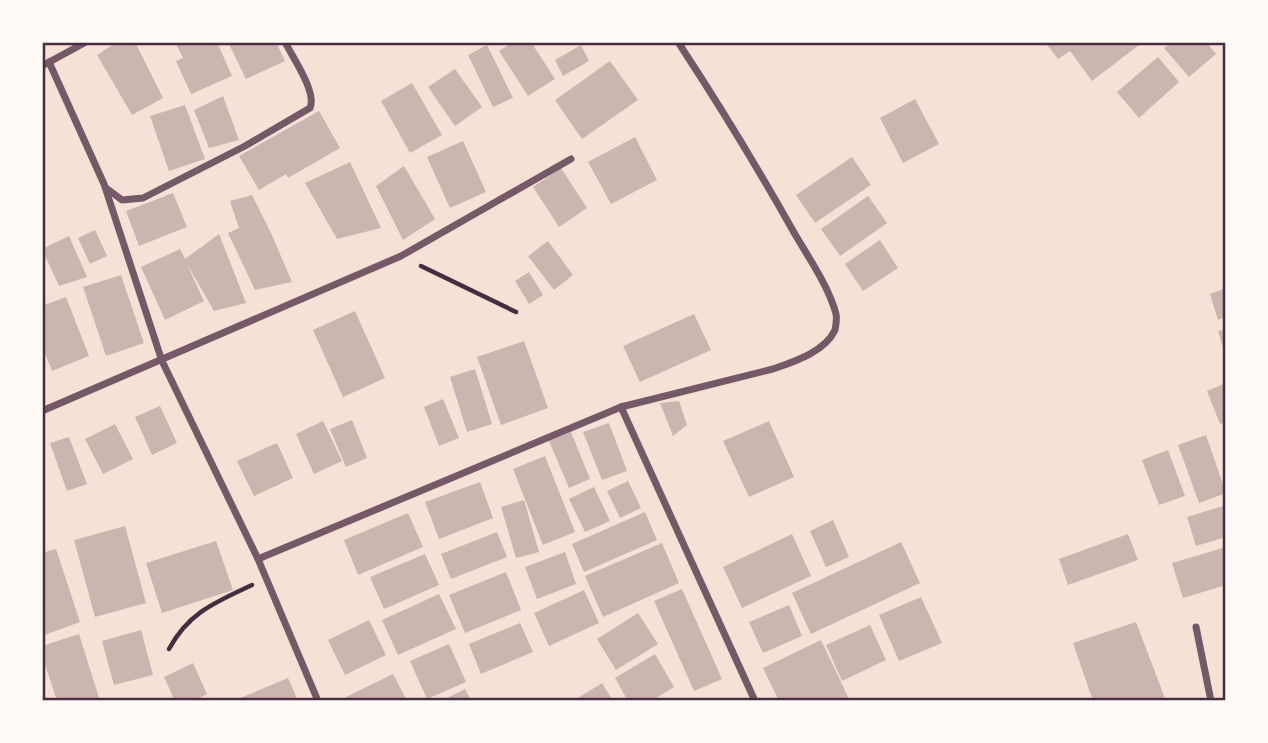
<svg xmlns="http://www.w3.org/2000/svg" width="1268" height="743" font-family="'PT Sans Narrow',sans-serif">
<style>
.building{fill:#ccb4b1}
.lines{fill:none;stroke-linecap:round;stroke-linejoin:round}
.path{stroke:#4a2c40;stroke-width:4.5}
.minor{stroke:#755966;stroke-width:7}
.neatline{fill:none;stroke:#4a2c40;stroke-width:2.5}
</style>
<rect width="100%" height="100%" fill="#f7e1d7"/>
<g class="building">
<polygon points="117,42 135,42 163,98 132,115 97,55"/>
<polygon points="175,42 217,42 232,76 191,94 176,61 183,58"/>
<polygon points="228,42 276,42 285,61 246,79"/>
<polygon points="513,42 531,42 555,79 528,96 499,51"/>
<polygon points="1045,42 1143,42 1092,81 1070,51 1058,59"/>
<polygon points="1172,42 1206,42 1216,54 1189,77 1164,48"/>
<polygon points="487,45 513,98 493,107 468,55"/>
<polygon points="581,45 589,61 563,76 555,60"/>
<polygon points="1158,57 1179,82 1139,118 1117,92"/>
<polygon points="610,61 638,100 582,139 555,100"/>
<polygon points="455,69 482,107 455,126 428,87"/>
<polygon points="412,83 442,135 410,153 381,101"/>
<polygon points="223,96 239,140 209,148 194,110"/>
<polygon points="915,99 939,144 903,163 880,118"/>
<polygon points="185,105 205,159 169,171 150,116"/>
<polygon points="319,111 340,148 288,178 286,174 259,190 239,156"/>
<polygon points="635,137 657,180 611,204 588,162"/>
<polygon points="463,141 486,192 450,208 427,157"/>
<polygon points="852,157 871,185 815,223 796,195"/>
<polygon points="350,162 381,228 337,239 305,183"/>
<polygon points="404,166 435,219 403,240 376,186"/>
<polygon points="561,168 587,208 559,227 533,187"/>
<polygon points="173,193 187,227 139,246 126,211"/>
<polygon points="252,195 271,233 292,282 255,290 228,233 239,228 230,201"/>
<polygon points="868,196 887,223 840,256 821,229"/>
<polygon points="95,230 107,256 90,264 78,238"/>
<polygon points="219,234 246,303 214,311 187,264 204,301 165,320 141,267 180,249 185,259"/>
<polygon points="69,236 87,277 59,286 42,249"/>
<polygon points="880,240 898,268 863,291 845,264"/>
<polygon points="548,241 573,275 554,290 528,256"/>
<polygon points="529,272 543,295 529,304 515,281"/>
<polygon points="121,275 144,343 106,356 83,287"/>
<polygon points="1226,288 1226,317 1218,320 1210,294"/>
<polygon points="66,297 89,356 52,371 42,346 42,306"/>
<polygon points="355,311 385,378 343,397 313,330"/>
<polygon points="694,314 711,350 640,382 623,346"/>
<polygon points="1226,329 1226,355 1225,355 1218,331"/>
<polygon points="524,341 548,408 501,425 477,357"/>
<polygon points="475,369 492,424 467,432 450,377"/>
<polygon points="1226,383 1226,422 1220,424 1207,391"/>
<polygon points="443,399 459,438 439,446 424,407"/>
<polygon points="679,401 687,425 673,436 660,403"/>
<polygon points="160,406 177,443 152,455 135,417"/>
<polygon points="352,420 367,458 346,467 330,429"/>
<polygon points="323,421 342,461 314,474 296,434"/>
<polygon points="769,421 794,477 749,497 723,441"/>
<polygon points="609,423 627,471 602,480 583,432"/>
<polygon points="115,424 133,459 103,474 85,439"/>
<polygon points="571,432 590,479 569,488 549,441"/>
<polygon points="1206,435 1226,493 1199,503 1178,445"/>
<polygon points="69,437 87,484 67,491 50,443"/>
<polygon points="277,443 293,478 254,496 237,461"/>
<polygon points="1168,450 1185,496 1159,505 1142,460"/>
<polygon points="545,456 575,532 543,545 513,469"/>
<polygon points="628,481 641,508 620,518 607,491"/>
<polygon points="480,482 493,518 439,539 425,502"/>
<polygon points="594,487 610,521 585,532 569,499"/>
<polygon points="524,500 539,552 516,558 501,507"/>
<polygon points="1226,505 1226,537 1196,546 1187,517"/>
<polygon points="645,512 657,540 584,572 572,544"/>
<polygon points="408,513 423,547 358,575 344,540"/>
<polygon points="833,520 849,557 826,567 810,531"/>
<polygon points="125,526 146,603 95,617 74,540"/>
<polygon points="497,532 507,557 451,579 441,554"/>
<polygon points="792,534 811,576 742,608 723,567"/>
<polygon points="1128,534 1138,560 1068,585 1059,559"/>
<polygon points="216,541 233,590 162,613 146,563"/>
<polygon points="901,542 920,583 811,634 792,593"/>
<polygon points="662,543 679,583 603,617 585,576"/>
<polygon points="1226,547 1226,585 1183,598 1172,563"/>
<polygon points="56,549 80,622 42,636 42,609 46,607 42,597 42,553"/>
<polygon points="565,552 576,584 537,599 525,567"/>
<polygon points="425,554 439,585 384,609 370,577"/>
<polygon points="506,572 521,610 465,633 449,595"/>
<polygon points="682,589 722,679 694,691 654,601"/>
<polygon points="584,590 599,623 549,646 534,613"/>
<polygon points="439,594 456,629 398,655 382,620"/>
<polygon points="921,597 942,643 899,661 879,615"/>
<polygon points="789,605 802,636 763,653 749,622"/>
<polygon points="638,613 658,644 616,670 597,639"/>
<polygon points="369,620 386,655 345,675 328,640"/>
<polygon points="1136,622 1166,701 1093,701 1073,643"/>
<polygon points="520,623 533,652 481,674 469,644"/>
<polygon points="870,625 886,660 842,681 826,645"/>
<polygon points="141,630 153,675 114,685 102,641"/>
<polygon points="79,634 100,701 57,701 42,655 42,646"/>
<polygon points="821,640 850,701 779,701 763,668"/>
<polygon points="449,644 466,682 427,699 410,661"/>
<polygon points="655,654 674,687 651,701 628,701 615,678"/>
<polygon points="193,663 207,694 193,701 175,701 164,677"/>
<polygon points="393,674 407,701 349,701 346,697"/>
<polygon points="288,678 298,701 233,701"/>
<polygon points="602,683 613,701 573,701"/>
<polygon points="465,689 471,701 441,701"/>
</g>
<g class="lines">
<g class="path">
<polyline points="421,266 516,312"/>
<path d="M169,649C189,612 216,602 252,585"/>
</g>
<g class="minor">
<polyline points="49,62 104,184 162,361 258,559 318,701"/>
<polyline points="42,66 86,42"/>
<path d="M106,188L122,200L143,198L245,146L310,108C317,92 293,58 285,42"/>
<polyline points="621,407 755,701"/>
<polyline points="42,411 401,256 571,159"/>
<path d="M258,559L621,407L773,369C793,362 825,352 835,330C836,325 837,319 836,314C829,286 806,254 792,229C756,165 718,103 678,42"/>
<polyline points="1196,627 1211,701"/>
</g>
</g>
<rect width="1268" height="743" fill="none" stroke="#fffaf5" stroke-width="88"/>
<rect x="44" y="44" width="1180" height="655" class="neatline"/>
</svg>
